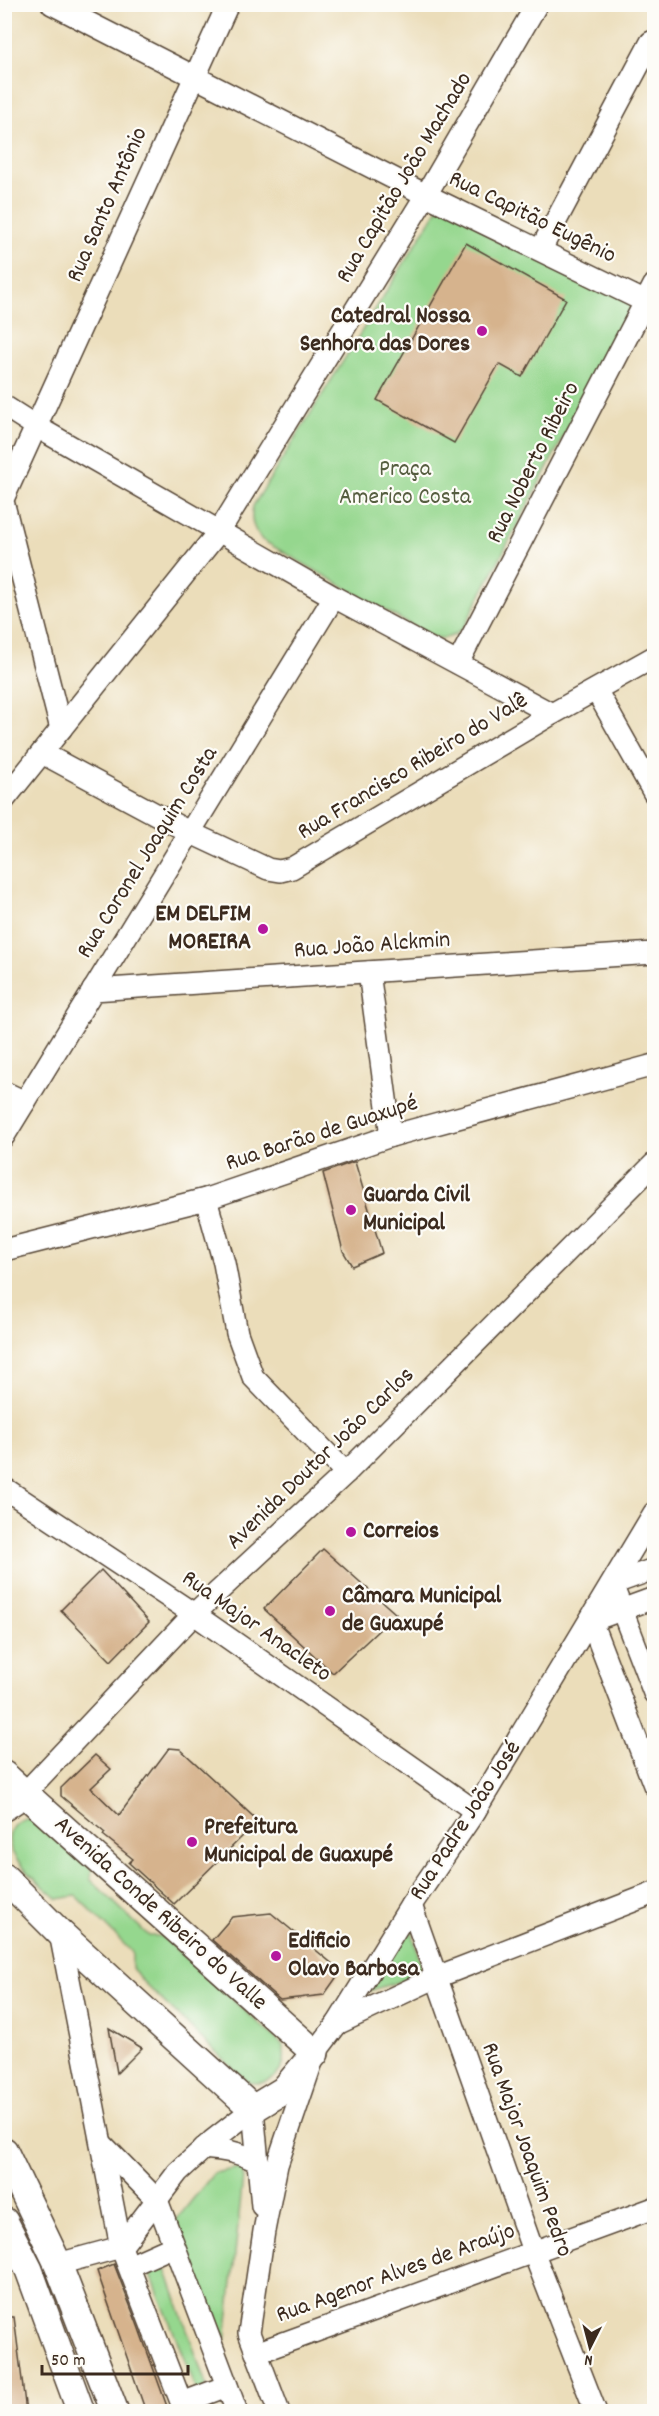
<svg xmlns="http://www.w3.org/2000/svg" width="659" height="2416" font-family="Dekko,sans-serif">
<style>
.green{fill:#95d78e;stroke:#688056;stroke-width:1.5}
.building{fill:#d6b38d}
.lines{fill:none;stroke-linecap:round;stroke-linejoin:round}
.minor-casing{stroke:#554535;stroke-width:24}
.major-casing{stroke:#554535;stroke-width:30}
.minor{stroke:#fff;stroke-width:21}
.major{stroke:#fff;stroke-width:27}
.poi-dot{fill:#b5179e;stroke:#fdfcf7;stroke-width:2}
.labels{text-anchor:middle;dominant-baseline:central;stroke-width:4.5;stroke-linejoin:round;paint-order:stroke}
.street-label{font-size:24px;fill:#3b2a1e;stroke:#fdfcf7}
.poi-label{font-size:24px;font-weight:bold;fill:#3b2a1e;stroke:#fdfcf7;text-anchor:start}
.park-label{font-size:24px;fill:#565e40;stroke:#fdfcf7}
</style>
<rect width="100%" height="100%" fill="#fdfcf7"/>
<filter id="ink" filterUnits="userSpaceOnUse"><feTurbulence type="fractalNoise" baseFrequency=".0167" numOctaves="2"/><feDisplacementMap in="SourceGraphic" scale="12" xChannelSelector="R" yChannelSelector="G"/><feConvolveMatrix kernelMatrix="1 2 1 2 8 2 1 2 1" color-interpolation-filters="sRGB"/></filter>
<filter id="wash" filterUnits="userSpaceOnUse"><feTurbulence type="fractalNoise" baseFrequency=".008" numOctaves="4" result="noise"/><feDisplacementMap in="SourceGraphic" scale="24" xChannelSelector="R" yChannelSelector="G"/><feGaussianBlur stdDeviation="1.35" result="paint"/><feColorMatrix in="noise" values="0 0 0 0 0 0 0 0 0 0 0 0 0 0 0 0 0 1.4 0 .05"/><feComposite in="paint" operator="in"/></filter>
<g filter="url(#wash)">
<rect width="100%" height="100%" fill="#ebddba"/>
<g class="green">
<path d="M442,202L633,304L465,625C456,637 444,641 430,636L262,540C253,529 250,520 253,506Z"/>
<path d="M35,1818L92,1870L90,1879L149,1936H161L282,2044C291,2068 272,2088 247,2082L139,1978L132,1968V1952L76,1896L58,1899C42,1884 0,1856 11,1831C16,1822 25,1818 35,1818Z"/>
<polygon points="410,1923 423,1974 369,1991"/>
<polygon points="244,2167 226,2341 175,2221 214,2173"/>
<polygon points="162,2257 207,2387 197,2391 147,2265"/>
</g>
<g id="blocks">
<g class="building">
<polygon points="466,243 566,299 522,377 499,364 454,443 377,400"/>
<polygon points="353,1162 355,1162 382,1253 352,1266 343,1251 323,1173"/>
<polygon points="323,1549 396,1614 333,1673 264,1609"/>
<polygon points="101,1570 149,1622 111,1661 61,1610"/>
<polygon points="169,1748 180,1749 258,1821 174,1904 129,1863 133,1859 103,1835 105,1833 61,1796 61,1788 95,1755 111,1769 91,1788 119,1815"/>
<polygon points="271,1913 341,1971 324,1995 280,2000 212,1940 232,1917"/>
<polygon points="109,2028 142,2048 117,2073"/>
<polygon points="114,2264 138,2326 169,2412 146,2412 97,2271"/>
<polygon points="4,2317 14,2317 26,2412 4,2412"/>
</g>
</g>
</g>
<g filter="url(#ink)">
<use href="#blocks" fill-opacity="0" stroke="#554535" stroke-width="1.5"/>
<g class="lines">
<defs>
<g id="minor">
<polyline points="52,4 426,195 654,306"/>
<polyline points="541,249 651,42"/>
<polyline points="4,406 37,427 334,597 552,714"/>
<polyline points="4,497 228,4"/>
<polyline points="4,505 61,729"/>
<polyline points="458,663 654,285"/>
<polyline points="596,690 654,793"/>
<polyline points="42,753 191,833 268,869 280,871 292,868 552,714 654,657"/>
<polyline points="4,800 220,530 426,195 537,4"/>
<polyline points="369,972 391,1136"/>
<polyline points="93,990 654,953"/>
<polyline points="4,1092 25,1102"/>
<polyline points="4,1136 334,597"/>
<polyline points="206,1199 224,1263 237,1333 253,1377 346,1473"/>
<polyline points="4,1250 206,1199 391,1136 654,1065"/>
<polyline points="4,1488 194,1614 475,1811"/>
<polyline points="654,1569 612,1584 654,1693"/>
<polyline points="654,1598 591,1621 654,1785"/>
<polyline points="25,1793 194,1614 346,1473 654,1164"/>
<polyline points="411,1905 533,2251 596,2412"/>
<polyline points="60,1933 121,2247 185,2412"/>
<polyline points="337,2024 437,1977 654,1893"/>
<polyline points="253,2109 262,2206"/>
<polyline points="102,2144 157,2200 237,2412"/>
<path d="M204,2148C224,2150 240,2152 258,2162"/>
<polyline points="58,2264 121,2247 178,2172 212,2141 253,2109"/>
<polyline points="129,2266 174,2246"/>
<polyline points="256,2353 654,2208"/>
<polyline points="182,2403 227,2386"/>
<polyline points="279,2412 249,2333 264,2231 277,2165 315,2053 337,2024 411,1905 475,1811 654,1513"/>
</g>
<g id="major">
<polyline points="4,1775 315,2053 284,2090 253,2109 60,1933 4,1877"/>
<polyline points="4,1807 25,1793"/>
<polyline points="4,2151 58,2264 115,2412"/>
<polyline points="4,2221 29,2270 81,2412"/>
</g>
</defs>
<use href="#minor" class="minor-casing"/>
<use href="#major" class="major-casing"/>
<use href="#minor" class="minor"/>
<use href="#major" class="major"/>
</g>
</g>
<g class="poi-dot">
<circle cx="482" cy="331" r="6"/>
<circle cx="263" cy="929" r="6"/>
<circle cx="351" cy="1210" r="6"/>
<circle cx="351" cy="1532" r="6"/>
<circle cx="330" cy="1611" r="6"/>
<circle cx="192" cy="1842" r="6"/>
<circle cx="276" cy="1956" r="6"/>
</g>
<g class="labels">
<g class="street-label">
<text transform="translate(405 178) rotate(-59)">Rua Capitão João Machado</text>
<text transform="translate(108 205) rotate(-66)">Rua Santo Antônio</text>
<text transform="translate(532 218) rotate(26)">Rua Capitão Eugênio</text>
<text transform="translate(534 463) rotate(-63)">Rua Noberto Ribeiro</text>
<text transform="translate(413 767) rotate(-31)">Rua Francisco Ribeiro do Valê</text>
<text transform="translate(148 853) rotate(-58)">Rua Coronel Joaquim Costa</text>
<text transform="translate(372 946) rotate(-4)">Rua João Alckmin</text>
<text transform="translate(322 1134) rotate(-18)">Rua Barão de Guaxupé</text>
<text transform="translate(321 1459) rotate(-44)">Avenida Doutor João Carlos</text>
<text transform="translate(256 1627) rotate(35)">Rua Major Anacleto</text>
<text transform="translate(466 1821) rotate(-57)">Rua Padre João José</text>
<text transform="translate(160 1914) rotate(42)">Avenida Conde Ribeiro do Valle</text>
<text transform="translate(526 2150) rotate(70)">Rua Major Joaquim Pedro</text>
<text transform="translate(396 2274) rotate(-20)">Rua Agenor Alves de Araújo</text>
</g>
<g class="poi-label">
<text x="470" y="317" text-anchor="end">Catedral Nossa<tspan x="470" dy="28">Senhora das Dores</tspan></text>
<text x="251" y="915" text-anchor="end">EM DELFIM<tspan x="251" dy="28">MOREIRA</tspan></text>
<text x="363" y="1196">Guarda Civil<tspan x="363" dy="28">Municipal</tspan></text>
<text x="363" y="1532">Correios</text>
<text x="342" y="1597">Câmara Municipal<tspan x="342" dy="28">de Guaxupé</tspan></text>
<text x="204" y="1828">Prefeitura<tspan x="204" dy="28">Municipal de Guaxupé</tspan></text>
<text x="288" y="1942">Edificio<tspan x="288" dy="28">Olavo Barbosa</tspan></text>
</g>
<g class="park-label">
<text x="405" y="470">Praça<tspan x="405" dy="28">Americo Costa</tspan></text>
</g>
</g>
<rect width="659" height="2416" fill="none" stroke="#fdfcf7" stroke-width="24"/>
<g transform="translate(590 2347) rotate(186)" stroke="#fdfcf7" stroke-width="4.5" paint-order="stroke">
<path d="M0-4.5L10 22L0 15L-10 22Z" fill="#3b2a1e"/>
<text y="-9" font-size="16" font-weight="bold" text-anchor="middle" fill="#3b2a1e">N</text>
</g>
<path d="M42 2365v9h146v-9" fill="none" stroke="#3b2a1e" stroke-width="3"/>
<text x="51" y="2365" font-size="18" fill="#3b2a1e" stroke="#fdfcf7" stroke-width="4.5" paint-order="stroke">50 m</text>
</svg>
